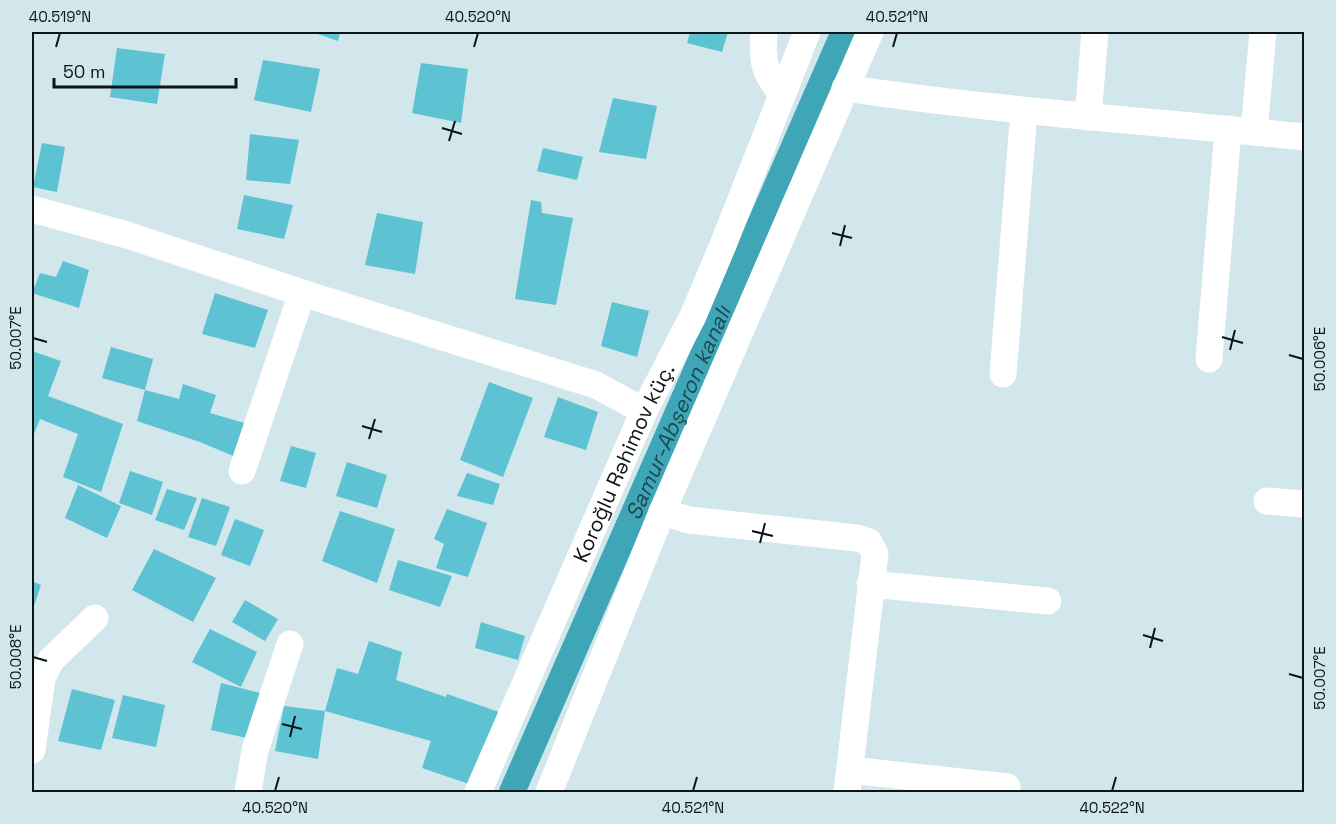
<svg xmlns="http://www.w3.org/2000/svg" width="1336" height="824" font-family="'Space Grotesk',sans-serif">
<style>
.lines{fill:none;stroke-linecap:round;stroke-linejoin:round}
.canal{stroke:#3ea6b6;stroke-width:26}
.building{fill:#5dc2d2}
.street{stroke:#fff;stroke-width:27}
.ticks{fill:none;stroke:#0d1416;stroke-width:2}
.labels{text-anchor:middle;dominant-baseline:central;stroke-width:4.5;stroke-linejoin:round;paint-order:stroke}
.street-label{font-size:21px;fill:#0d1416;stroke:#d1e7eb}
.water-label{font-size:22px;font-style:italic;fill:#1d4a51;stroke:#d1e7eb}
.neatline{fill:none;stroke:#0d1416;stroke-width:2}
.ticks-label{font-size:15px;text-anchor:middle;fill:#0d1416}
</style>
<rect width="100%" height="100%" fill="#d1e7eb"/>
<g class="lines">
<path class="canal" id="s1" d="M512,792L844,32"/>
</g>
<g class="building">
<polygon points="312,32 340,32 338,41"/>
<polygon points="690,32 728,32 722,52 687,43"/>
<polygon points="117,48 165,54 157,104 110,97"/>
<polygon points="263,60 320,69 311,112 254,100"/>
<polygon points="421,63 468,69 461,123 412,113"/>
<polygon points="613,98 657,106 646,159 599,152"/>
<polygon points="250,134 299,140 290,184 246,180"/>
<polygon points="42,143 65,147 57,192 33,187"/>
<polygon points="543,148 583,157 577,180 537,171"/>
<polygon points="244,195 293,205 284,239 237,229"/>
<polygon points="531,200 541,202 542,213 573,218 556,305 515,299"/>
<polygon points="377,213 423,222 415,274 365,265"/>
<polygon points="63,261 89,270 79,308 32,293 40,273 56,277"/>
<polygon points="215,293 268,310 255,348 202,334"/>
<polygon points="612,302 649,311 637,357 601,346"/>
<polygon points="111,347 153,359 145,390 102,378"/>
<polygon points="32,351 61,361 48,396 123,424 101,492 63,477 78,434 40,419 32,439"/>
<polygon points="489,382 533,398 503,477 460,460"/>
<polygon points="183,384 216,395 210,413 248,424 238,458 200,442 137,421 145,390 179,399"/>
<polygon points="558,397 598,412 586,450 544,437"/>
<polygon points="291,446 316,453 306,488 280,481"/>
<polygon points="347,462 387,475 377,508 336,496"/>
<polygon points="130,471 163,482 152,515 119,503"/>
<polygon points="467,473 500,484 493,505 457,496"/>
<polygon points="78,485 121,506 107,538 65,518"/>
<polygon points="167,489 197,498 184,530 155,520"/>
<polygon points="202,498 230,507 216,546 188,537"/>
<polygon points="447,509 487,523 468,577 436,568 444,544 434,539"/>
<polygon points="340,511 395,529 377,583 322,561"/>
<polygon points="235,519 264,530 250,566 221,555"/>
<polygon points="154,549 216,578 193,622 132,590"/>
<polygon points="398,560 452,576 440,607 389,590"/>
<polygon points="32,581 41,585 32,612"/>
<polygon points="245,600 278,619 265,641 232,622"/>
<polygon points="481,622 525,636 518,660 475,648"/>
<polygon points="210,629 257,652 241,687 192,662"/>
<polygon points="369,641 402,652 396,680 446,697 447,694 499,712 475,786 422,768 431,741 325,711 337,668 358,674"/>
<polygon points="221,683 264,694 251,739 211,730"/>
<polygon points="72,689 115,700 101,750 58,741"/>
<polygon points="123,695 165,705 156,747 112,738"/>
<polygon points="284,706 325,711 318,759 275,751"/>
</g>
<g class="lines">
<g class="street">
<path d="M764,32C762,61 763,71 782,94"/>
<path d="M845,88C997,111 1151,121 1304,137"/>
<polyline points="1088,117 1095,32"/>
<polyline points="1254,132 1263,32"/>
<polyline points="32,209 127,235 302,293 596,385 644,411"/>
<polyline points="1209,359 1228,129"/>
<polyline points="1003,374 1024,111"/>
<polyline points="242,471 302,293"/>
<polyline points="1267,501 1304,504"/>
<polyline points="662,512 689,520 857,538 869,542 875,554 847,792"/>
<polyline points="870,584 1048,601"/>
<polyline points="32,750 42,678 51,660 95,618"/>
<polyline points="850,770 1007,787"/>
<polyline points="248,792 255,750 290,644"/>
<path id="s2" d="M478,792L644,411L693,316L723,245L807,32"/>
<polyline points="549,792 662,512 870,32"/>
</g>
</g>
<path class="ticks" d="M56,47L60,33M474,47L478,33M893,47L897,33M442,128L462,134M449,141L455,121M832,233L852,238M840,246L845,225M1222,337L1243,343M33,338L47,342M1230,350L1235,330M1289,355L1303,359M362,426L382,432M369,439L375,419M752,531L773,536M760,543L765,523M1143,635L1163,641M1150,648L1155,628M33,657L47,661M1289,674L1303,678M282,724L302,729M290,737L295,716M275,791L279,777M693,791L697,777M1112,791L1116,777"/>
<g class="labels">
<g class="street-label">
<text stroke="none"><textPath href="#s2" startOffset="360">Koroğlu Rəhimov küç.</textPath></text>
</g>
<g class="water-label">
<text stroke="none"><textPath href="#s1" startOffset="414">Samur-Abşeron kanalı</textPath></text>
</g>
</g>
<rect width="1336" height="824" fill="none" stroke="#d1e7eb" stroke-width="66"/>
<path d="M54 78v9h182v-9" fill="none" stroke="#0d1416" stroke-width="3"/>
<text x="63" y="78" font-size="18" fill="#0d1416" stroke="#d1e7eb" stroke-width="4.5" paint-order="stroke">50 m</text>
<rect x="33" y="33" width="1270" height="758" class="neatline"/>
<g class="ticks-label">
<text x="60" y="22">40.519°N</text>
<text x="478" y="22">40.520°N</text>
<text x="897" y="22">40.521°N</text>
<text transform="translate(16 338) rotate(-90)" y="5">50.007°E</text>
<text transform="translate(1320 359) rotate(-90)" y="5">50.006°E</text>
<text transform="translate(16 657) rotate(-90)" y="5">50.008°E</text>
<text transform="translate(1320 678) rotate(-90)" y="5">50.007°E</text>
<text x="275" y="813">40.520°N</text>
<text x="693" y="813">40.521°N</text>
<text x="1112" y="813">40.522°N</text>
</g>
</svg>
